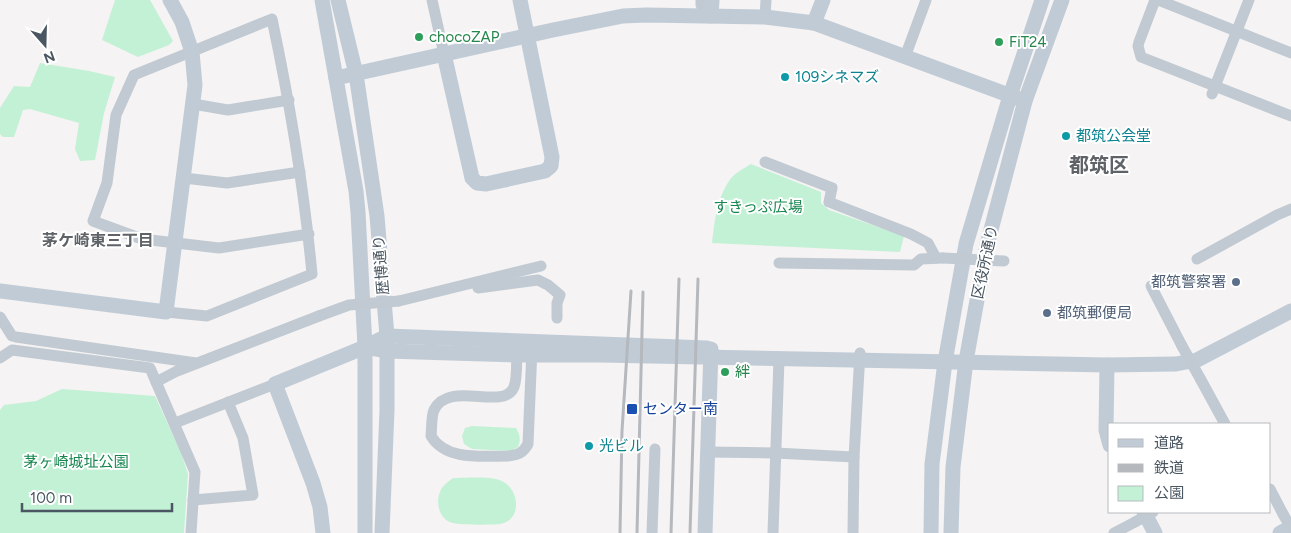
<svg xmlns="http://www.w3.org/2000/svg" width="1291" height="533" font-family="Figtree,'Noto Sans JP',sans-serif">
<style>
.green{fill:#c3f1d5}
.lines{fill:none;stroke-linecap:round;stroke-linejoin:round}
.street{stroke:#c1cad2;stroke-width:11}
.secondary{stroke:#c1cbd6;stroke-width:15}
.rail{stroke:#b5b8bd;stroke-width:3}
.street-bridge{stroke:#c1cad2;stroke-width:11}
.leisure-dot{fill:#2e9e5b;stroke:#fff;stroke-width:2}
.culture-dot{fill:#0f9aa8;stroke:#fff;stroke-width:2}
.service-dot{fill:#5c6f8a;stroke:#fff;stroke-width:2}
.transit-dot{fill:#1a4fb4;stroke:#fff;stroke-width:2}
.labels{text-anchor:middle;dominant-baseline:central;stroke-width:4;stroke-linejoin:round;paint-order:stroke}
.leisure-label{font-size:15px;fill:#27864d;stroke:#fff;text-anchor:start}
.culture-label{font-size:15px;fill:#0d838f;stroke:#fff;text-anchor:start}
.park-label{font-size:15px;fill:#17864f;stroke:#fff}
.street-label{font-size:15px;fill:#4a5661;stroke:#fff}
.service-label{font-size:15px;fill:#4e5e75;stroke:#fff;text-anchor:end}
.transit-label{font-size:15px;fill:#164399;stroke:#fff;text-anchor:start}
.neighbourhood-label{font-size:16px;font-weight:bold;fill:#5f6368;stroke:#fff}
.district-label{font-size:20px;font-weight:bold;fill:#5f6368;stroke:#fff}
</style>
<rect width="100%" height="100%" fill="#f5f3f3"/>
<g class="green">
<polygon points="115,0 150,0 173,41 169,45 138,57 102,40"/>
<polygon points="40,63 89,71 115,77 104,113 95,160 80,161 75,149 79,123 30,109 23,110 14,137 3,137 0,134 0,108 14,86 30,87"/>
<path d="M751,164L821,192V203L829,210L904,236L900,252L712,243C714,224 717,198 729,181C734,173 743,169 751,164Z"/>
<polygon points="62,389 155,396 181,453 188,474 184,533 0,533 0,410 4,405 36,401"/>
<path d="M472,426L516,428C520,435 521,439 518,447L511,451L472,449L464,444L462,436L465,428Z"/>
<path d="M453,478C464,478 489,476 499,480C520,486 523,521 500,524C491,525 461,525 453,523C440,520 435,504 440,492C442,486 448,482 453,478Z"/>
</g>
<g class="lines">
<g class="street">
<polyline points="432,0 444,54"/>
<polyline points="1155,0 1139,42 1138,46 1141,57 1291,116"/>
<polyline points="1158,0 1291,53"/>
<polyline points="701,5 701,0"/>
<polyline points="765,17 766,0"/>
<polyline points="905,57 926,0"/>
<polyline points="1212,94 1249,0"/>
<polyline points="193,104 228,110 289,100"/>
<polyline points="765,162 832,188 829,202 911,234 928,243 936,258"/>
<polyline points="184,178 227,183 300,172"/>
<polyline points="1197,259 1277,215 1291,209"/>
<polyline points="779,263 914,265 921,259 942,258"/>
<polyline points="1151,286 1182,346"/>
<polyline points="478,288 538,280 548,285 560,295 557,303 557,318"/>
<polyline points="399,301 541,266"/>
<path d="M166,312L207,316L312,274C304,188 290,104 272,19L134,75L116,115L107,183L93,221L142,239L219,248L309,234"/>
<polyline points="0,317 12,336 16,337 196,363"/>
<path d="M517,348C516,360 518,376 514,387C504,412 449,379 434,410C431,417 432,428 431,436C446,461 482,456 508,456C518,455 523,453 528,444L532,348"/>
<polyline points="0,358 12,350 150,368 195,472 191,533"/>
<polyline points="1201,380 1225,424"/>
<polyline points="156,382 177,371 319,316"/>
<polyline points="175,423 275,384"/>
<polyline points="708,452 775,453 854,457"/>
<polyline points="1270,489 1283,514"/>
<polyline points="193,500 253,495 243,438 228,402"/>
<polyline points="652,533 655,449"/>
<polyline points="773,533 779,359"/>
<polyline points="853,533 854,457 860,353"/>
<polyline points="1114,533 1135,522"/>
</g>
<g class="secondary">
<polyline points="322,0 356,191 358,212 365,347 365,533"/>
<polyline points="338,0 356,74 377,216 387,336 387,410 382,533"/>
<polyline points="711,16 712,0"/>
<polyline points="814,23 823,0"/>
<polyline points="444,54 472,178 477,183 486,184 545,171 551,166 552,157 520,0"/>
<polyline points="336,78 553,30 623,16 646,15 765,17 814,23 1025,101"/>
<polyline points="0,291 166,312 195,85 192,52 182,22 170,0"/>
<polyline points="365,347 388,351 450,353 516,355 600,355 1107,365 1176,364 1197,360 1291,311"/>
<polyline points="1107,365 1106,430 1110,445"/>
<polyline points="1144,512 1155,533"/>
<polyline points="323,533 320,507 313,483 275,384 365,347 387,336 707,348"/>
<polyline points="705,533 711,349"/>
<polyline points="931,533 932,464 945,362 966,244 1010,96 1042,0"/>
<polyline points="951,533 953,467 966,361 987,245 1025,101 1062,0"/>
<polyline points="1280,533 1291,527"/>
</g>
<g class="rail">
<polyline points="620,533 622,431 631,291"/>
<polyline points="637,533 643,292"/>
<polyline points="671,533 679,279"/>
<polyline points="690,533 698,279"/>
</g>
<g class="street-bridge">
<polyline points="943,258 1004,261"/>
<polyline points="319,316 349,305 399,301"/>
<polyline points="1182,346 1201,380"/>
<polyline points="1283,514 1291,528"/>
<polyline points="1135,522 1153,512"/>
</g>
</g>
<g class="leisure-dot">
<circle cx="419" cy="37" r="5"/>
<circle cx="999" cy="42" r="5"/>
<circle cx="725" cy="372" r="5"/>
</g>
<g class="culture-dot">
<circle cx="785" cy="77" r="5"/>
<circle cx="1066" cy="136" r="5"/>
<circle cx="589" cy="446" r="5"/>
</g>
<g class="service-dot">
<circle cx="1236" cy="282" r="5"/>
<circle cx="1047" cy="313" r="5"/>
</g>
<rect class="transit-dot" x="626" y="403" width="12" height="12" rx="2.5"/>
<g class="labels">
<g class="leisure-label">
<text x="429" y="37">chocoZAP</text>
<text x="1009" y="42">FiT24</text>
<text x="735" y="372">絆</text>
</g>
<g class="culture-label">
<text x="795" y="77">109シネマズ</text>
<text x="1076" y="136">都筑公会堂</text>
<text x="599" y="446">光ビル</text>
</g>
<g class="park-label">
<text x="758" y="207">すきっぷ広場</text>
<text x="76" y="462">茅ヶ崎城址公園</text>
</g>
<g class="street-label">
<text transform="translate(985 262) rotate(-78)">区役所通り</text>
<text transform="translate(381 265) rotate(-95)">歴博通り</text>
</g>
<g class="service-label">
<text x="1226" y="282">都筑警察署</text>
<text x="1057" y="313" text-anchor="start">都筑郵便局</text>
</g>
<g class="transit-label">
<text x="643" y="409">センター南</text>
</g>
<g class="neighbourhood-label">
<text x="98" y="240">茅ケ崎東三丁目</text>
</g>
<g class="district-label">
<text x="1099" y="165">都筑区</text>
</g>
</g>
<rect x="1108" y="423" width="162" height="90" fill="#ffffff" stroke="#b7bbc0"/>
<rect x="1118" y="439" width="25" height="8" fill="#c1cbd6" stroke="#b7bbc0"/>
<text x="1154" y="448" font-size="15" fill="#4a5661">道路</text>
<rect x="1118" y="464" width="25" height="8" fill="#b5b8bd" stroke="#b7bbc0"/>
<text x="1154" y="473" font-size="15" fill="#4a5661">鉄道</text>
<rect x="1118" y="486" width="25" height="15" fill="#c3f1d5" stroke="#b7bbc0"/>
<text x="1154" y="498" font-size="15" fill="#4a5661">公園</text>
<g transform="translate(45 45) rotate(160)" stroke="#ffffff" stroke-width="4" paint-order="stroke">
<path d="M0-4L9 19L0 12L-9 19Z" fill="#4a5661"/>
<text y="-8" font-size="14" font-weight="bold" text-anchor="middle" fill="#4a5661">N</text>
</g>
<path d="M22 503v8h150v-8" fill="none" stroke="#4a5661" stroke-width="2.5"/>
<text x="30" y="503" font-size="15" fill="#4a5661" stroke="#ffffff" stroke-width="4" paint-order="stroke">100 m</text>
</svg>
